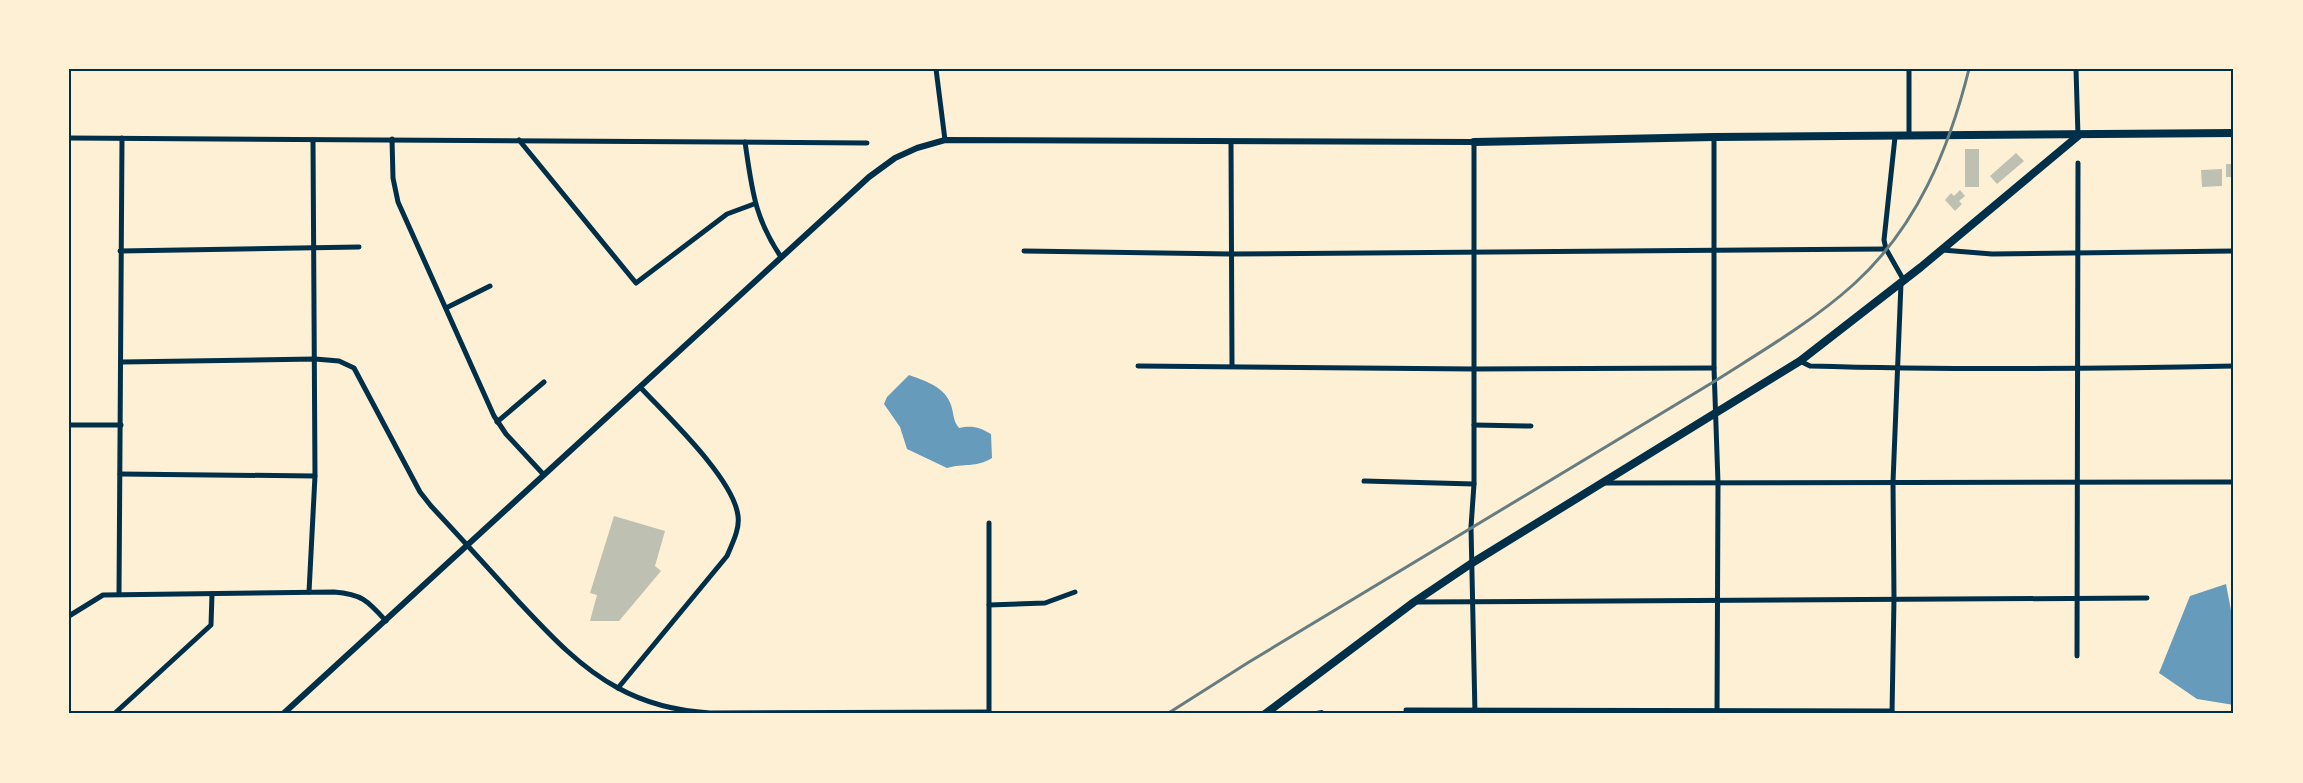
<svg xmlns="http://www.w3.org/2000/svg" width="2303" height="783" font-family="'Public Sans',sans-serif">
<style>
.water{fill:#669bbc}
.building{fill:#bec0b2}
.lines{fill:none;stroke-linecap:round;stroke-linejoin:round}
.service{stroke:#003049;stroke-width:2}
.minor{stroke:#003049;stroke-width:5}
.tertiary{stroke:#003049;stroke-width:6}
.secondary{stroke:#003049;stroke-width:8}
.rail{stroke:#657d81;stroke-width:3}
.neatline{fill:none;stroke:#003049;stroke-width:2}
</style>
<rect width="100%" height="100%" fill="#fdf0d5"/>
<g class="water">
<path d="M909,375C926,381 945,387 951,405C954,414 953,421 959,428C971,425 980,427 991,434L992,458C976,468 964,463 947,468L907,449L900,427L884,404L887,397Z"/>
<polygon points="2226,584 2234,626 2234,705 2197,699 2159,673 2190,596"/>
</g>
<g class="building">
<rect x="1965" y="149" width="14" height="38"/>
<polygon points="2016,153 2024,161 1997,184 1990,176"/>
<rect x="2226" y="164" width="8" height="13"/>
<polygon points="2222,169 2222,186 2202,187 2201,170"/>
<polygon points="1960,190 1965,196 1959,201 1962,204 1955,211 1945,200 1951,193 1954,196"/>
<polygon points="614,516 665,531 655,566 661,571 619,621 590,621 597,595 590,593"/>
</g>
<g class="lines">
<polyline class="service" points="1305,714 1322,711 1325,714"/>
<g class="minor">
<polyline points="936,69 945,140"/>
<polyline points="2076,69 2078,136"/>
<polyline points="1909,136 1909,69"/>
<polyline points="1714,137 1714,368 1718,483 1717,714"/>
<polyline points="1895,137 1884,240 1886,249 1903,279"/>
<polyline points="69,138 867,143"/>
<polyline points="392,139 393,178 398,202 494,416 506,434 544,475"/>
<polyline points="519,140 636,283 727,214 754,204"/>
<path d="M745,142C752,189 754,217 781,257"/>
<polyline points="1231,142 1232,365"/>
<polyline points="1474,142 1474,484 1471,527 1475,714"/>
<polyline points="1942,250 1992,254 2234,251"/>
<polyline points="120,251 359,247"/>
<polyline points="1024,251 1231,254 1886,249"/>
<polyline points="446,308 490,286"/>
<path d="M1800,361L1810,366C1951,370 2093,369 2234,366"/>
<path d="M122,362L315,359L339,361L354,368L420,492L431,506C460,537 489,569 518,601C548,633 579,667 618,688C647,704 678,711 710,713L989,712"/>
<polyline points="1138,366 1474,369 1714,368"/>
<polyline points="497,422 544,382"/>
<polyline points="69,425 121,425"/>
<polyline points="1474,425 1531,426"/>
<polyline points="120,474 315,476"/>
<polyline points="1364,481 1474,484"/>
<polyline points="1603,483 2234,482"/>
<polyline points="989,523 989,714"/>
<polyline points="309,592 315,476 313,140"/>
<polyline points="119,594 122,138"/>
<polyline points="1416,602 2147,598"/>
<polyline points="989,605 1045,603 1075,592"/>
<path d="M69,616L103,595L334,592C362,594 368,601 386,621"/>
<polyline points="2077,656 2078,163"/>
<path d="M618,688L727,556C732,544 740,529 738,516C734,479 668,417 641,388"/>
<polyline points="1406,710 1892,711"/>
<polyline points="114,714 211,625 212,594"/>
<polyline points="1892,714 1894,598 1893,482 1901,283"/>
</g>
<polyline class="tertiary" points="283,714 869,177 895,158 917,148 945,140 1474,142"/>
<g class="secondary">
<polyline points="1474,142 1714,137 2234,133"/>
<polyline points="1265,714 1414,602 1472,563 1800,361 1921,267 2078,136"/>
</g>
<path class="rail" d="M1167,714L1249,662L1715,381C1762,351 1812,322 1854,284C1917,227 1949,149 1969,69"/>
</g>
<rect width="2303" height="783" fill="none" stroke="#fdf0d5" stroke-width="141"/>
<rect x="70" y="70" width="2162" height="642" class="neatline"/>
</svg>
